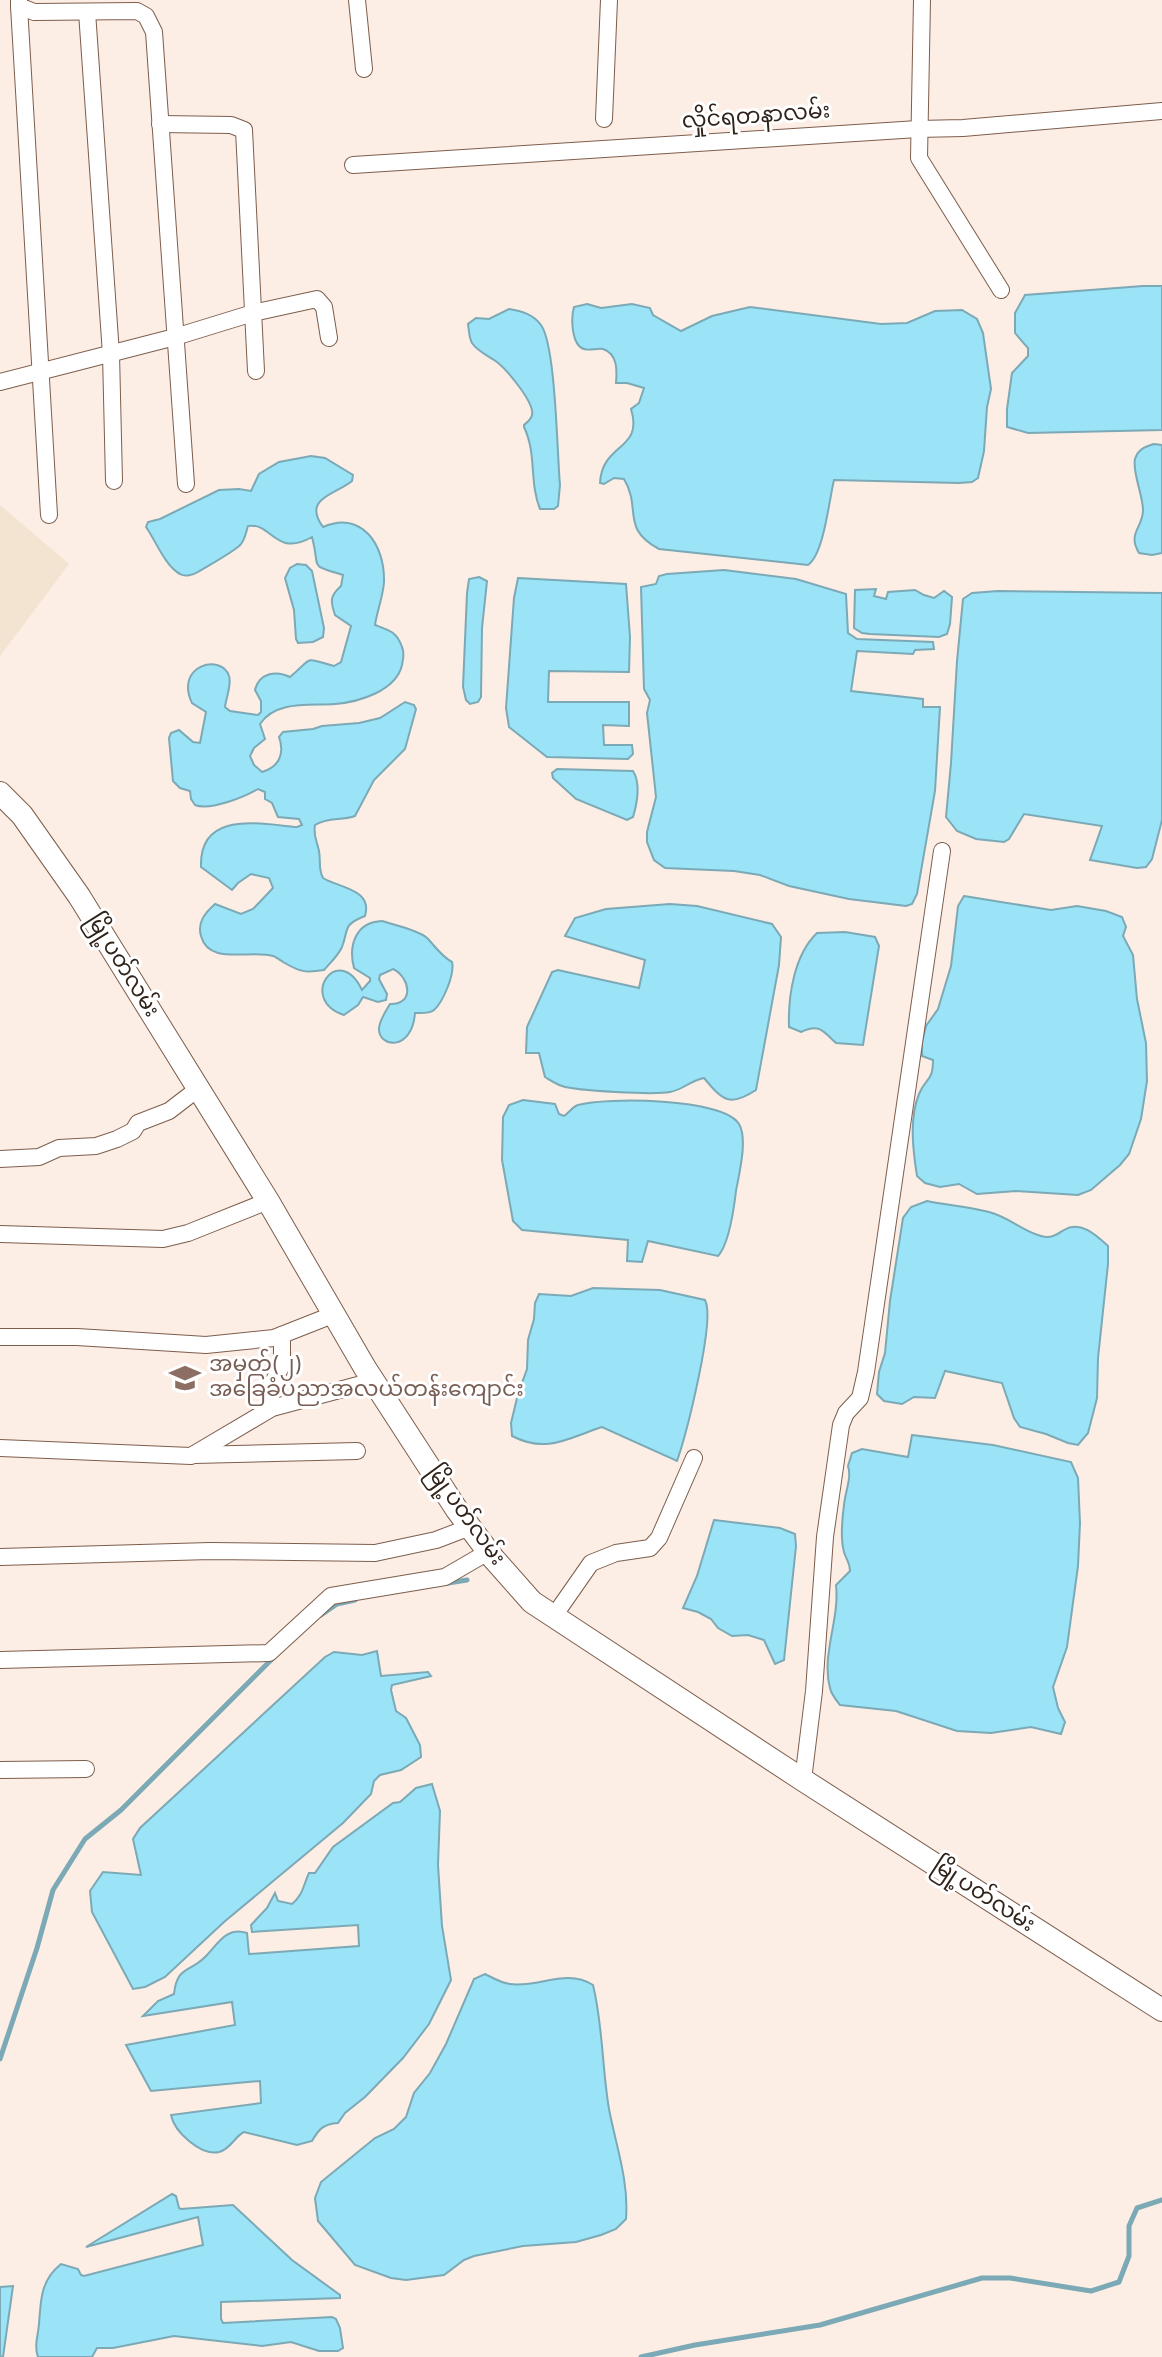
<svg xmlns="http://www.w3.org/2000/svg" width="1162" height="2357" font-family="Overpass,'Noto Sans Myanmar',sans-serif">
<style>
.education{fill:#f3e4d1}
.water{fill:#9be3f7;stroke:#7ba9b5;stroke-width:2}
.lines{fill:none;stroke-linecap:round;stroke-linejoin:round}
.stream{stroke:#7ba9b5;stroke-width:5}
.street-casing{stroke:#7d5e4c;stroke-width:18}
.secondary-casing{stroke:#7d5e4c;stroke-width:24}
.street{stroke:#fff;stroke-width:16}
.secondary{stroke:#fff;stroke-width:22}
.labels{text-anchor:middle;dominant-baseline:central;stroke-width:6;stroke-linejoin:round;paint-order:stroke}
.street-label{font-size:22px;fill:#30231b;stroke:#fff}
.education-label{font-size:22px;fill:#785e54;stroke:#fff;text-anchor:start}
</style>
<rect width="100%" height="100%" fill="#fcede5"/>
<polygon class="education" points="0,505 69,564 0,656"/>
<g class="water">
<polygon points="1143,286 1162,286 1162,430 1028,433 1007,427 1007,409 1012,373 1028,356 1028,348 1015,333 1015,313 1025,295"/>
<path d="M587,304L601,308L632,304L650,308L653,315L681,331L712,316L750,307L881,324L907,323L935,311L962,310L977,319L983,333L991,389L987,407L984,451L978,478L972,482L959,483L834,480C829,500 824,554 808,565L659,549C620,528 642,509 624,479L614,478L604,484L600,483C602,442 644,451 631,409L639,403L644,388L627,383H616C617,371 618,354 603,349C597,348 589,351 584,349C571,345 571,317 574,307Z"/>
<path d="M509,309C521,311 533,314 541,325C556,346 557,454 560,485L558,506L554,509H540C529,482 537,454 524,427V425C527,422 531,420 532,415C535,403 507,370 497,362C489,356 478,352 472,343C469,338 469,330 468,324L476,318L489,319Z"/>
<path d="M1154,444L1162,445V553L1152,555L1139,553C1127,533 1143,528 1143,510C1143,495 1132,472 1135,459C1138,449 1145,447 1154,444Z"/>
<path d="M311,456L325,458L353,475L352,481C335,495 302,498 323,527C362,510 385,545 384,582C383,597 377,611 375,625C389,630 397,632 402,647C405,654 403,658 402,665C396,691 359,702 335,704C310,706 276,700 260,724L265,739L254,748L250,756L254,765L262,772C279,767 285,754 279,737L283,732L313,729L322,726L359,723L380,718L405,702L414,705L416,709L405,749L374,780L355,816C341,821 328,817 315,825C313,836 317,841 319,851C321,861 318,869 323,878C339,888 373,889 365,916C342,925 349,929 342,947C338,956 330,963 324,970C305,973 300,972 283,962C282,961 274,956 273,956C251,949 209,966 201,936C197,922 205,913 215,904L241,914L253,909L273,888L269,878L251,874L238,883L232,890L201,867C199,810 260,824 297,827L302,825L299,819L278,817L272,803L265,799V792L258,789C244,797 210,811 195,805L191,799L190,791L180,788L173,781L169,738L171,733L179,730L193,742L200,743L206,712L192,703C174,665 222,653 229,676C232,684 226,698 225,707L230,711L258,715L261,712V701L255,690C259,673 276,670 290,677C314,657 302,657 334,666L341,662L351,626L335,615C330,600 330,596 341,586L343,575C307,564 321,570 312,537C275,558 272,522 248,526C246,532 245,539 241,544C237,550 206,567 198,572C193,575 185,577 180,574C165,566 156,541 146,527L148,522L160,519L219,490L239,489L251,491L259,474L279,462Z"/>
<polygon points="297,564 306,565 312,571 324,628 323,637 313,642 298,643 296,639 294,610 285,578 290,568"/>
<polygon points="724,570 796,579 846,594 848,633 857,639 933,642 934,649 915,650 913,654 857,651 851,691 923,699 923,707 940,707 935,791 917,894 912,904 906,906 849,899 789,886 760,875 734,871 665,868 654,860 647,842 647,832 656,797 647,713 650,700 644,689 641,587 656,584 659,576 667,574"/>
<polygon points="479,577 487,581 482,628 481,697 478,702 470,704 466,700 463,687 467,593 469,579"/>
<polygon points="518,578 626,584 630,637 629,672 549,671 548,702 629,702 629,726 603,725 604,745 632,745 633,754 628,759 547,757 509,727 506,708 514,598"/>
<polygon points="876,589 874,596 886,599 888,592 915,590 924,595 934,598 944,591 952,597 950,624 947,634 939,637 870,634 862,633 854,628 855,590"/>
<polygon points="998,591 1162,593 1162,820 1152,859 1146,867 1137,868 1090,860 1102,826 1024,814 1009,839 1004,842 976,839 957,831 946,817 951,763 957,661 963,599 972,593"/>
<path d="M557,769L633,771C641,783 637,804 633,817L627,820L576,799L553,778L552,773Z"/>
<path d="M964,896L1051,910L1077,906L1106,911L1122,917L1126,927L1123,936L1133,955L1137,999L1146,1043L1147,1081L1141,1119L1129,1154L1120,1165L1091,1190L1078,1195L1016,1191L977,1194L959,1184L940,1187L925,1183L917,1176C913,1151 909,1118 919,1094C926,1077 933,1082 933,1060L922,1056V1042L926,1026L938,1009L951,966L958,906Z"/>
<path d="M670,904L697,906L772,924L781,937L779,965L756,1090C730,1107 723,1101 704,1078C689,1081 685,1089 670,1092C654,1095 577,1091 562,1086C556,1084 550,1080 545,1077L539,1053H526L527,1027L552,972L558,970L639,988L645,960L565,936L575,918L606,909Z"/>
<path d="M382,921C394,925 419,930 427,938C436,947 441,956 452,962C455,974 443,1002 434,1010C429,1014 421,1013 415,1013C412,1052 378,1048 379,1028C380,1019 386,1011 390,1004C415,1005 410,977 393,969L380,975L379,979L387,994L386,1000L378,1002L363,997L358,1005L344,1015C297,1000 338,940 362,990L370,981V978L354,968C348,945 356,922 382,921Z"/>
<path d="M845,932L875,937L879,946L863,1045L836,1043C823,1031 819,1023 801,1032L789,1027C788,996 794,955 817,933Z"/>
<path d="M523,1100L555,1104L559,1114L564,1116C570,1112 572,1107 578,1105C605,1097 724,1098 739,1124C748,1139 739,1174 736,1191C734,1208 729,1244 718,1256L648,1241L642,1262L627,1261L628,1240L522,1230L513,1221L502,1160L503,1117L509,1105Z"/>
<path d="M927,1201C947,1205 969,1207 989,1212C1009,1217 1022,1231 1041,1236C1051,1239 1056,1235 1064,1230C1080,1220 1096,1235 1108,1246V1264L1098,1358L1097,1398L1088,1433L1078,1445L1068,1443L1046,1434L1020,1427L1014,1418L1002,1383L945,1371L935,1398L914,1397L902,1404L884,1401L877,1394L879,1372L885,1353L890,1301L903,1218L911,1207Z"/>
<path d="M593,1288L660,1290L705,1300C716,1319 686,1435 677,1461L602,1427C568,1438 547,1454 512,1436L511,1423L518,1394L527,1369L528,1340L534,1319L535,1303L539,1294L571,1296Z"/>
<path d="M912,1435L993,1445L1071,1462L1078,1478L1080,1523L1078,1566L1067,1647L1053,1687L1058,1708L1065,1722L1061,1734L1031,1727L991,1733L957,1731L896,1711L840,1705C836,1700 831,1694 830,1688C821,1655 840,1619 836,1585L850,1571C850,1563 846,1559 844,1552C840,1538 842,1520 844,1505C845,1492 852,1478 848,1466L852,1453L862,1449L908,1457Z"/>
<polygon points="714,1520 780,1528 795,1534 796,1546 784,1660 775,1664 764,1640 748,1635 732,1636 718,1628 711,1619 698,1612 683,1608 697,1576"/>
<polygon points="377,1651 381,1676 428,1672 431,1676 392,1685 391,1690 396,1711 406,1718 420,1745 421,1757 401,1770 380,1775 374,1781 371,1794 343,1823 224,1922 165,1977 145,1987 133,1989 92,1912 90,1891 103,1872 141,1875 133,1839 140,1828 325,1657 334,1652 362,1655"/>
<path d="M432,1784L440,1811L438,1865L442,1926L451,1980L429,2024L403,2058L365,2097L345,2113L338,2123C323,2124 319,2129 312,2141L297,2145L244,2132C234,2137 231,2149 219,2152C200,2156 174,2131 171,2115L261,2103L260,2081L151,2091L126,2045L235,2025L232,2002L143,2016L158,2001L174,1994C177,1966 189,1973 205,1957C218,1944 226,1926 247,1933L249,1954L359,1946L358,1925L252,1932L251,1925L267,1908L275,1893L278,1901L292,1904C303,1895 303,1886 309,1873H315L333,1847L393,1803L400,1802L416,1788Z"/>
<path d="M485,1974C493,1978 501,1983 510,1984C539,1988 566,1968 593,1985C603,2025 602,2068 609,2109C616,2146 629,2181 626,2219L616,2229L601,2235L576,2242L523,2246L474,2256L464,2260L444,2275L406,2280L391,2278L355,2265L318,2221L315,2198L321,2182L375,2138L394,2129L406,2117L414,2093L430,2073L446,2044L474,1979Z"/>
<path d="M172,2194L176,2196L179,2208L181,2209L233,2205L292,2260L340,2295V2298L221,2302V2319L223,2323L332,2317L336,2319L340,2328L343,2348L338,2351H319L291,2342L262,2346L174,2336L113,2348H97L92,2357H38C34,2346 38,2336 39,2324C41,2300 40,2281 61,2264L78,2269L81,2275L84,2276L203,2245L198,2217L86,2247Z"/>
<polygon points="13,2286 3,2357 0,2357 0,2287"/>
</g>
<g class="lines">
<g class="stream">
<polyline points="448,1583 467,1580"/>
<polyline points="321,1615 337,1604 355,1600"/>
<polyline points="0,2059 37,1948 53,1890 85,1839 121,1810 275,1656"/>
<polyline points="641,2357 695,2345 820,2325 982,2278 1010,2278 1091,2291 1119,2282 1129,2256 1129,2226 1137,2208 1162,2200"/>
</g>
<defs>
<g id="street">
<polyline points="19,0 19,6 34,12 137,11 146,16 154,32 186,484"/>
<polyline points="357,0 364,69"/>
<polyline points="922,0 919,158 1001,290"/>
<polyline points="19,6 49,515"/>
<polyline points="87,12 111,354 114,481"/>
<polyline points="604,119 609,0"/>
<polyline points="160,124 231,125 244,130 256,371"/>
<polyline points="353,165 918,129 963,128 1162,111"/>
<polyline points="0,382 175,337 253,313 317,299 324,307 329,338"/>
<polyline points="0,1159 39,1157 59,1148 96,1146 117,1139 133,1131 138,1123 169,1111 199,1088"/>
<polyline points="0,1234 163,1239 188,1233 268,1201"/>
<polyline points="0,1337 77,1337 206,1345 274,1338 335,1314"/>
<polyline points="272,1408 270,1388 282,1365 282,1335"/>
<polyline points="0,1448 191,1456 272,1408 373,1381"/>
<polyline points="194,1455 357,1451"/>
<polyline points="0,1557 210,1551 375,1553 436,1540 470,1527"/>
<polyline points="554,1616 591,1563 616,1553 650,1548 659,1538 694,1458"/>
<polyline points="0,1660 269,1653 331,1596 445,1577 488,1552"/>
<polyline points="0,1770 86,1769"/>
<polyline points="803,1780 814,1691 825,1537 841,1425 846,1413 860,1398 866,1372 942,851"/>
</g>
<polyline id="secondary" points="0,793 22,815 79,896 268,1201 365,1368 457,1510 493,1558 532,1602 803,1780 1162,2010"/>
</defs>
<use href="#street" class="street-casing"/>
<use href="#secondary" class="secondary-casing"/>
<use href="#street" class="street"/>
<use href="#secondary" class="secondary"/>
</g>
<defs>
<symbol id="school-bare" viewBox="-9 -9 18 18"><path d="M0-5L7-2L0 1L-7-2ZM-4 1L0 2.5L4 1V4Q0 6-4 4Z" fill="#8d6e63" stroke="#fff" stroke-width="2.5" paint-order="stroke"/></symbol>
</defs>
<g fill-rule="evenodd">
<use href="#school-bare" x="163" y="1356" width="44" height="44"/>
</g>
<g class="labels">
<g class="street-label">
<text transform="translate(756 117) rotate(-4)">လှိုင်ရတနာလမ်း</text>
<text transform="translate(122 966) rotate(58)">မြို့ပတ်လမ်း</text>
<text transform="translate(465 1516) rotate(54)">မြို့ပတ်လမ်း</text>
<text transform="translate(983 1896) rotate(33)">မြို့ပတ်လမ်း</text>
</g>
<g class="education-label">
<text x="209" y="1365">အမှတ်(၂)<tspan x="209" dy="25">အခြေခံပညာအလယ်တန်းကျောင်း</tspan></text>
</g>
</g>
</svg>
